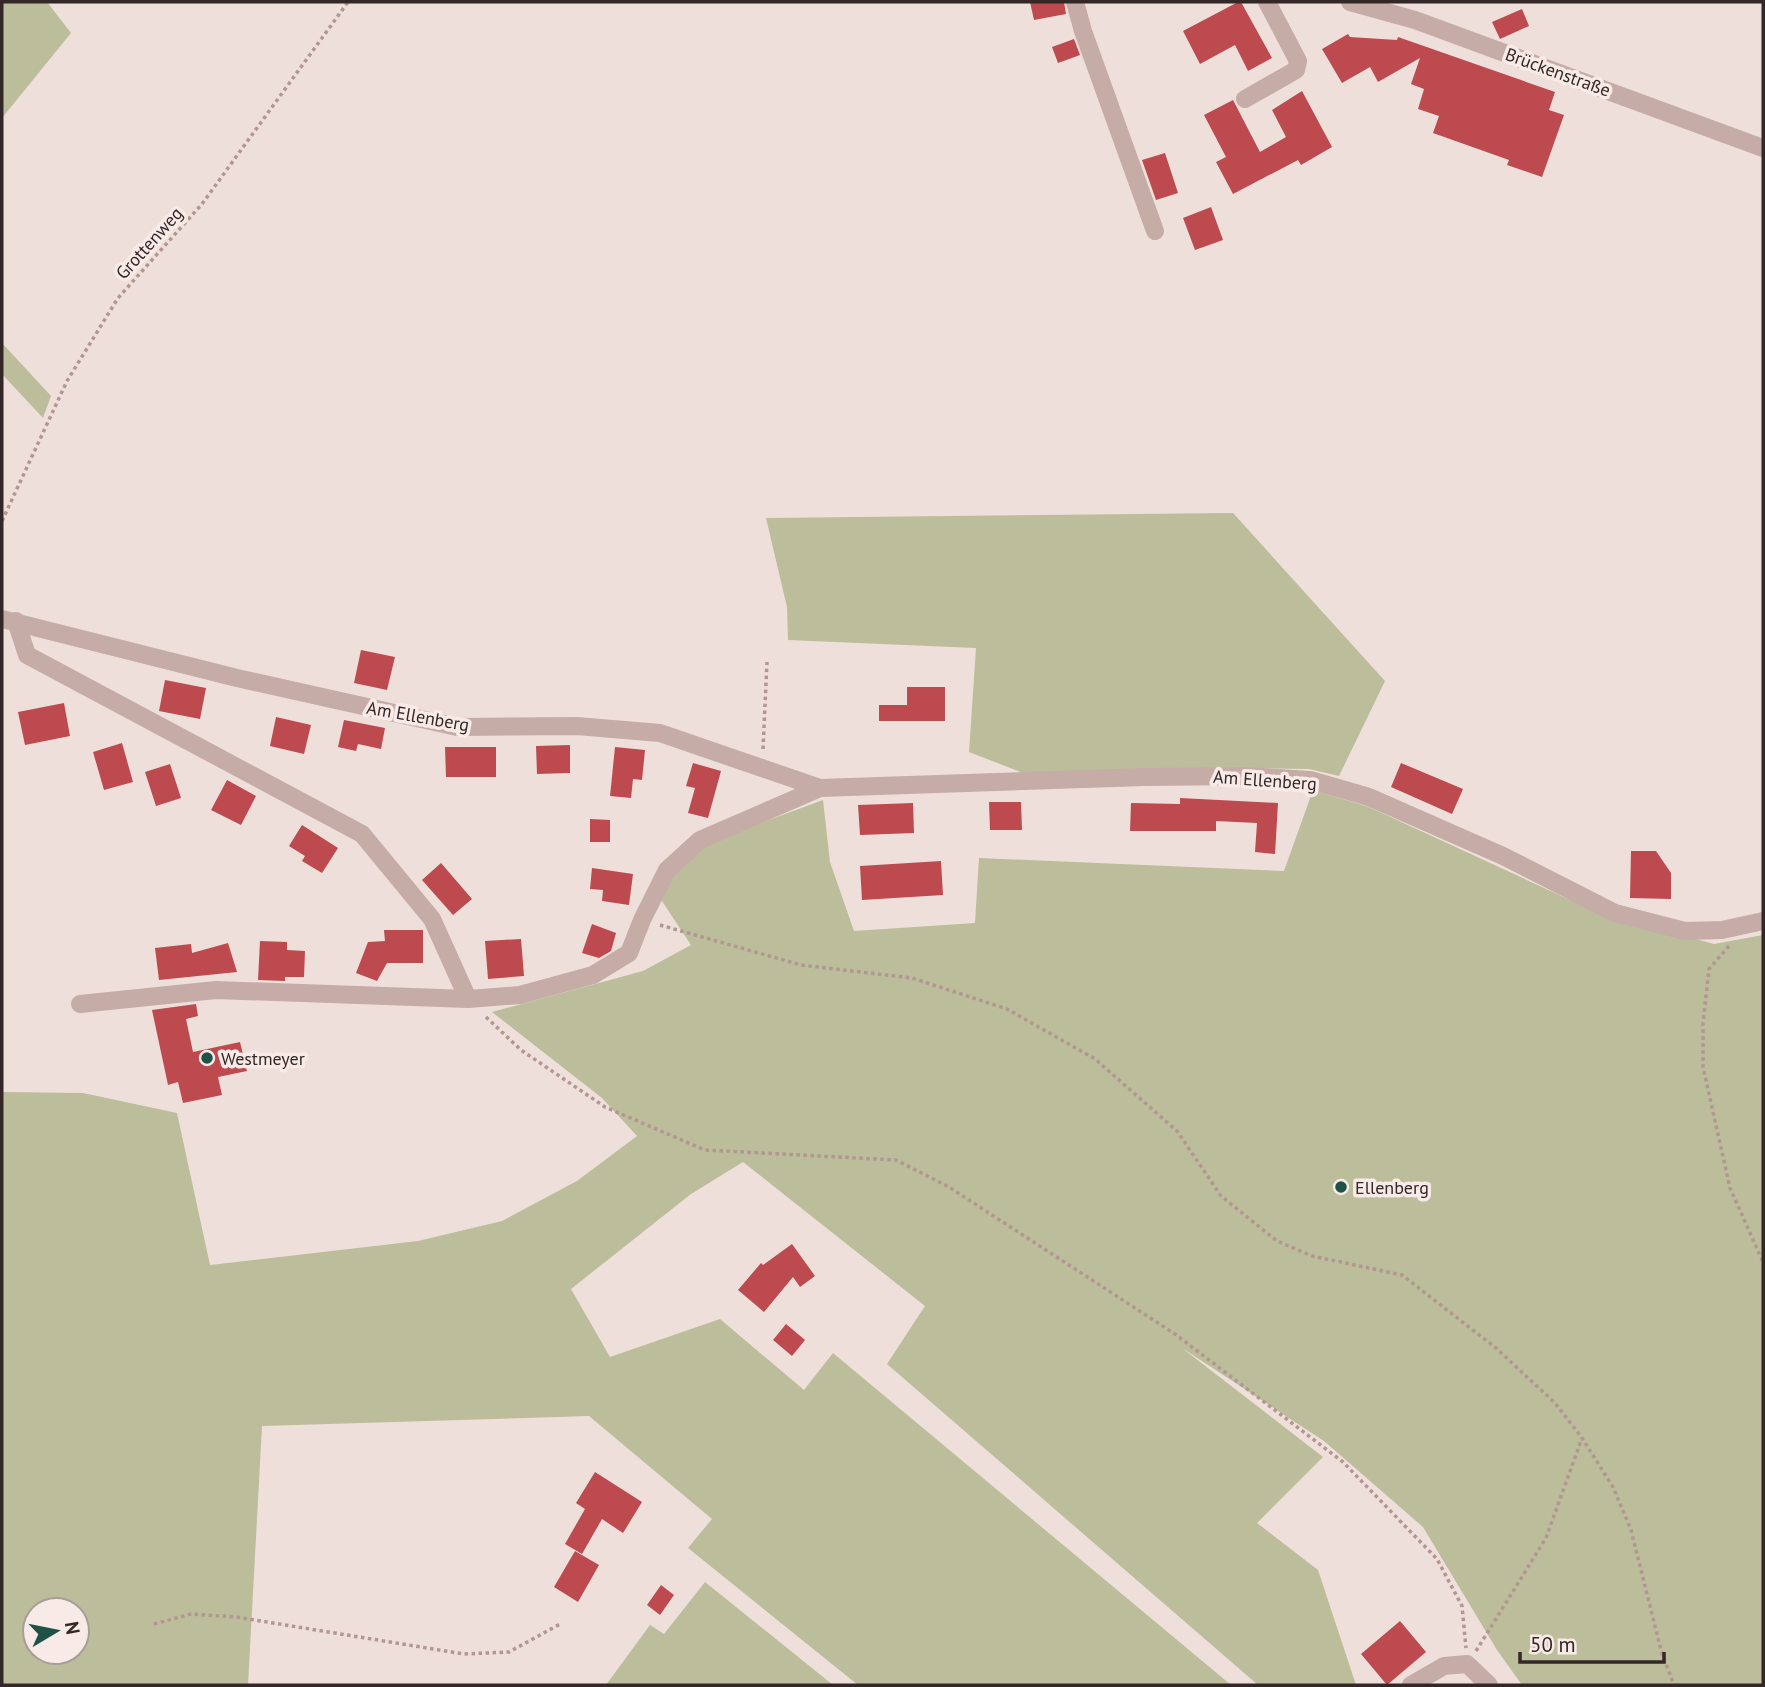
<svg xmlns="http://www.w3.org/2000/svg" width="1765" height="1687" font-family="'PT Sans',sans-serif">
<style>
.green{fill:#bbbd9b;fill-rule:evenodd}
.building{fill:#bd4a4f}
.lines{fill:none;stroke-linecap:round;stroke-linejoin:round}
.path{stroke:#b29691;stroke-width:3.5;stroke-dasharray:3.5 3.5;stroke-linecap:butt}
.minor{stroke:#c6aca7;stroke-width:18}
.poi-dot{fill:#1f5247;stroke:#f8eae6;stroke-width:2.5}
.labels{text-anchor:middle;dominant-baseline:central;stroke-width:7;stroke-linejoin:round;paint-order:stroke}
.street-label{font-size:18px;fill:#332727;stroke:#f8eae6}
.poi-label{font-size:18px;fill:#332727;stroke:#f8eae6;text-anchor:start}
</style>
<rect width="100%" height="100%" fill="#efdfda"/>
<g class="green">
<polygon points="2,2 47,2 71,33 2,118"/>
<polygon points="2,343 51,396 43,418 2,374"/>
<polygon points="1233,513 1385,681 1339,776 1309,769 1243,768 1031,776 969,752 976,648 788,640 787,607 766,518"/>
<path d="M1313,790L1369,807L1596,912L1714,944L1763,935V1685H1522L1497,1650L1423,1527L1324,1441L1182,1348L1323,1457L1257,1523L1318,1570L1356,1685H1258L887,1364L925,1306L743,1162L691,1194L571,1289L610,1357L720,1319L804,1390L833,1353L1231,1685H858L688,1548L712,1519L589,1416L262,1426L248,1685H2V1092L83,1093L177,1113L210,1265L418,1241L502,1221L577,1181L637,1136L602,1098L492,1012L643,971L691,945L660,898L669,879L704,844L823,800L830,862L854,931L975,923L979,858L1284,871ZM35,1610H77V1652H35Z"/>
<polygon points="705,1582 833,1685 606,1685 650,1625 664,1634"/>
</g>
<g class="building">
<polygon points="1030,2 1064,2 1066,14 1034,20"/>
<polygon points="1238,2 1241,2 1272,58 1248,71 1235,45 1200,64 1183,31"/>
<polygon points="1522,9 1529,26 1500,39 1492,22"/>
<polygon points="1348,34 1350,37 1397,40 1398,37 1555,92 1549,110 1564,115 1542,177 1507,165 1509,160 1433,133 1439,116 1418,109 1424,89 1411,84 1420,58 1378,82 1370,67 1342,83 1322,49"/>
<polygon points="1074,39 1080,55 1058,63 1052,47"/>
<polygon points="1302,91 1332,147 1301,165 1298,160 1233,194 1216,162 1226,157 1204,115 1233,100 1260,152 1286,137 1272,110"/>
<polygon points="1165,153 1178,193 1156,200 1142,160"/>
<polygon points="1211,207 1223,240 1195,250 1183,218"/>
<polygon points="361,650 395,657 387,690 354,683"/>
<polygon points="165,680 206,688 200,719 159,711"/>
<polygon points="907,687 945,687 945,721 879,721 879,705 907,705"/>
<polygon points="64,703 70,736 25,745 18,712"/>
<polygon points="276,717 311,725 304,754 270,746"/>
<polygon points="344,720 385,728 381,749 358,744 356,751 338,747"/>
<polygon points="122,743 133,782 104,790 93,752"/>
<polygon points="570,745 570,773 537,774 536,746"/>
<polygon points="445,747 496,747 496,777 446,777"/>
<polygon points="615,747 645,750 642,780 633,779 631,798 610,796"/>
<polygon points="693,763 721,771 708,818 688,813 695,788 686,786"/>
<polygon points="1401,763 1463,789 1452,814 1391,787"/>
<polygon points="170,764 181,798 156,806 145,772"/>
<polygon points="227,780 256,796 241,825 211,810"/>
<polygon points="1180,798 1278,803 1275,854 1255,852 1257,823 1216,821 1216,831 1130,831 1131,803 1180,804"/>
<polygon points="989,802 1021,802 1022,830 990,830"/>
<polygon points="913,803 914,833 860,835 858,805"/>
<polygon points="590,819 610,820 610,842 590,842"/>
<polygon points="302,825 338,848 322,873 302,861 305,856 289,846"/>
<polygon points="1631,851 1656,851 1671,873 1671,899 1630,898"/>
<polygon points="941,861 943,895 862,900 860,866"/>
<polygon points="441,863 472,899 453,915 422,880"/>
<polygon points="592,868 633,874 629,905 602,901 603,890 590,889"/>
<polygon points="592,924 616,933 611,951 599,958 582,953"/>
<polygon points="384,930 423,930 423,963 387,963 377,981 356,973 368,942 385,941"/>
<polygon points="521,939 524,976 488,979 485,941"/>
<polygon points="260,941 287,942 287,950 305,951 304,977 285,977 285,981 258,980"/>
<polygon points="228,943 237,972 159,980 155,948 191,944 192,953"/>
<polygon points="196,1004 198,1016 186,1019 193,1052 240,1042 247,1071 218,1077 222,1095 183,1103 178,1082 168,1085 152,1010"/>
<polygon points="792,1244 815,1276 800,1287 793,1277 764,1312 738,1290 761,1263 763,1265"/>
<polygon points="786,1324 805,1340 792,1356 773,1340"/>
<polygon points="595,1472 642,1502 623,1533 602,1519 582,1554 565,1544 585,1509 576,1503"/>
<polygon points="575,1551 599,1565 578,1602 554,1587"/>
<polygon points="661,1585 674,1595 660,1615 647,1605"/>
<polygon points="1400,1621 1426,1652 1387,1685 1361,1654"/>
</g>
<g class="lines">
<g class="path">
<polyline points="2,521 67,381 118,298 202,204 348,2"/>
<polyline points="763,749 767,662"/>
<polyline points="660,925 801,965 912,978 1007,1009 1095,1059 1177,1131 1221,1196 1277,1241 1312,1256 1402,1275 1496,1348 1555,1403 1582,1438 1613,1487 1631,1530 1662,1654 1674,1685"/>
<polyline points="1729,946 1709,969 1703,1023 1703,1067 1730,1188 1763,1262"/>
<polyline points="486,1017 521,1050 605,1107 705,1150 896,1160 949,1187 1175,1334 1343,1462 1437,1559 1462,1606 1466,1648"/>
<polyline points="154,1624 191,1614 236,1617 464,1654 509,1652 562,1623"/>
<polyline points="1476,1651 1546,1538 1582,1438"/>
</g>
<g class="minor">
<polyline points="1075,2 1083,31 1155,231"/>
<polyline points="1350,2 1415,20 1763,148"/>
<polyline points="1245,99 1296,70 1298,61 1267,2"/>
<polyline points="2,619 237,678 457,727 577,726 660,733 820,788 1145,777 1246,776 1310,780 1369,797 1503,856 1615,913 1685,931 1722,930 1763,921"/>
<polyline points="16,621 27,655 362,834 432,919 468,999"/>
<polyline points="80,1004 216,990 468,999 520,995 593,975 629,953 642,920 667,870 700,840 820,788"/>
<polyline points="1411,1685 1444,1666 1467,1664 1489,1685"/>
</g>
</g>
<g class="poi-dot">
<circle cx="207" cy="1058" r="7"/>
<circle cx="1341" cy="1187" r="7"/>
</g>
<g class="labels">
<g class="street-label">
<text transform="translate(1558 72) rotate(20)">Brückenstraße</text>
<text transform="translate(149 243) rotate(-48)">Grottenweg</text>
<text transform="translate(418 716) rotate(10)">Am Ellenberg</text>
<text transform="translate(1265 780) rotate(4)">Am Ellenberg</text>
</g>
<g class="poi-label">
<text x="221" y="1058">Westmeyer</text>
<text x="1355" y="1187">Ellenberg</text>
</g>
</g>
<rect width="1765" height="1687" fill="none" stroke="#332727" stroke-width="7"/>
<g transform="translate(56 1631) rotate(80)"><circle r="33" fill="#f8eae6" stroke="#a99c9a" stroke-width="2"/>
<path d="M0-5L12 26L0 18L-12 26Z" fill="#1f5247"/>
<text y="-10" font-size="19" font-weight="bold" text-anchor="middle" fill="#332727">N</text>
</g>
<path d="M1520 1652v10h144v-10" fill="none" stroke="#332727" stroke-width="3.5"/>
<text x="1530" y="1652" font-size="21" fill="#332727" stroke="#f8eae6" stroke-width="5" paint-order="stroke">50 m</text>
</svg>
